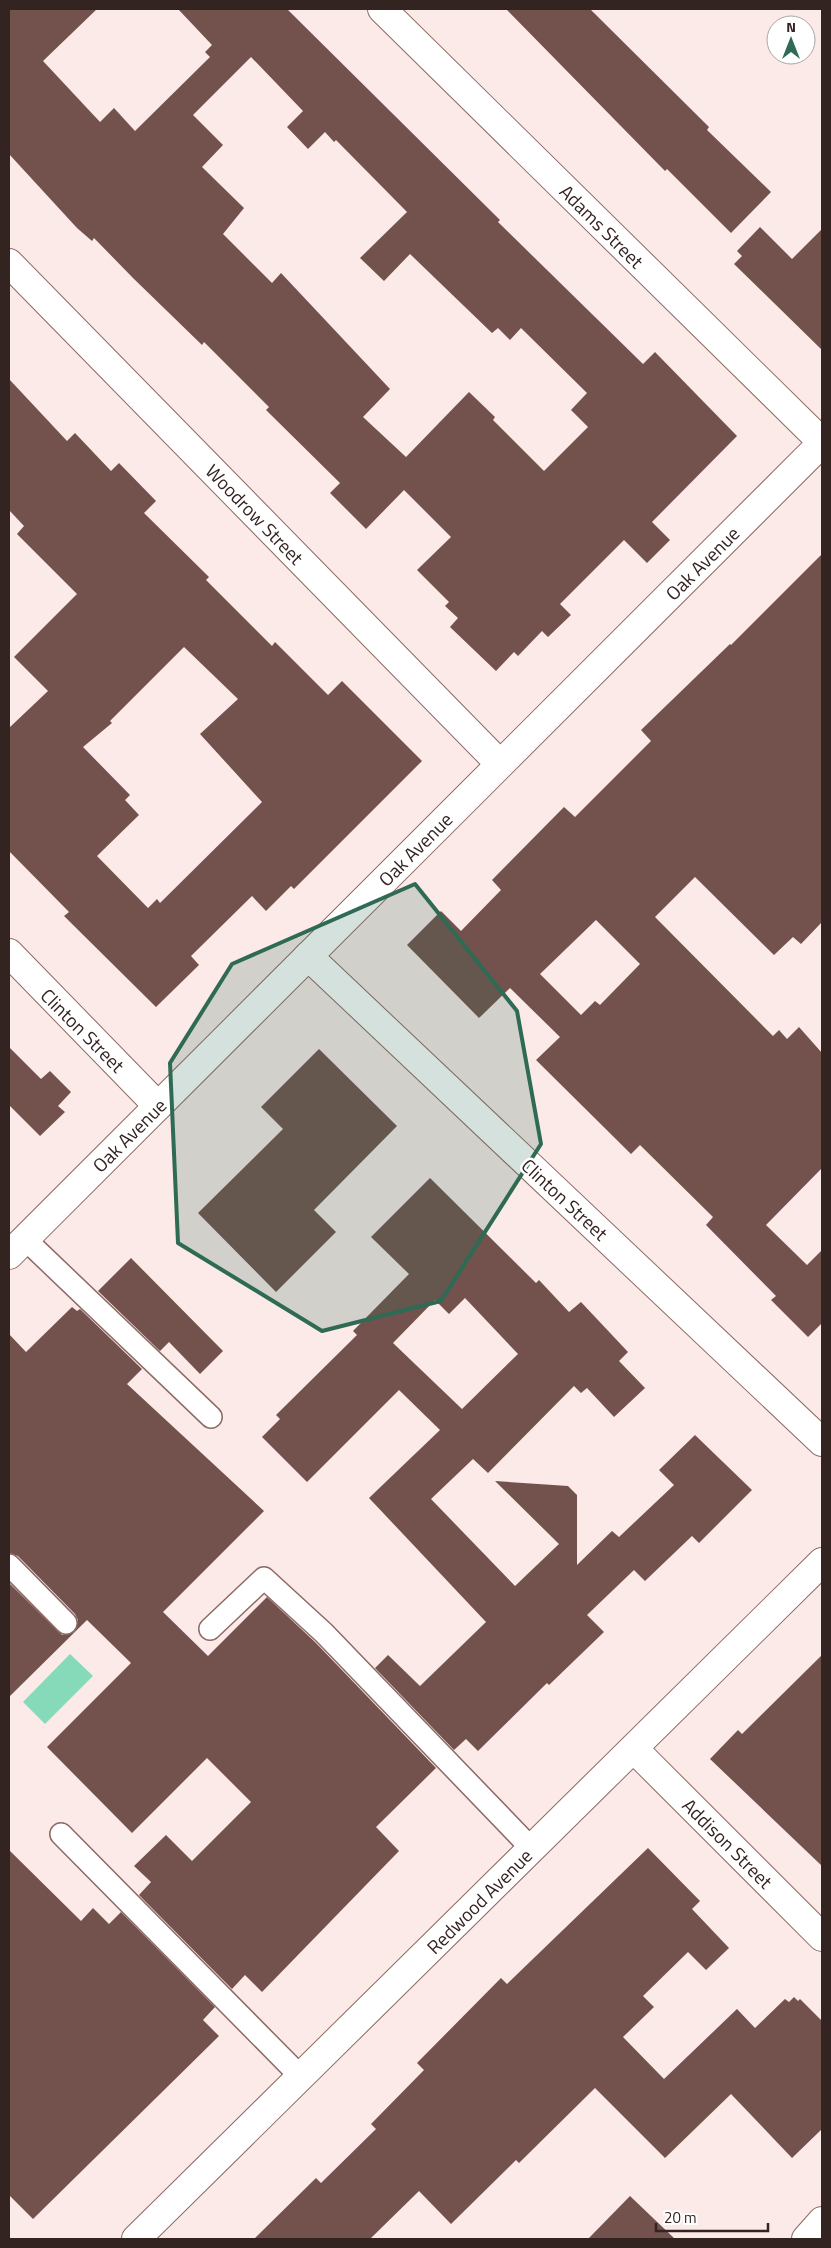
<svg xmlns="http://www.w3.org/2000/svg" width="831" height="2248" font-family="'Titillium Web',sans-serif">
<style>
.water{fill:#86d9b9}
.building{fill:#73524d;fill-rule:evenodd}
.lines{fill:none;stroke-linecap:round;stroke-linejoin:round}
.lane-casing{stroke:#8d6a65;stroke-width:24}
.street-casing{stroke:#8d6a65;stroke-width:30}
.lane{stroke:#fff;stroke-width:21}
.street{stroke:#fff;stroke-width:28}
.marked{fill:#2e6a54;fill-opacity:0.2;stroke:#2e6a54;stroke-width:4;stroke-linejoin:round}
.labels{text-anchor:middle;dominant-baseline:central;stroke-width:5;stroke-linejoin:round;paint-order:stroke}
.street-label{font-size:19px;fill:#332422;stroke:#fff}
</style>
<rect width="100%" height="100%" fill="#fbeae8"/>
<polygon class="water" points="70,1654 93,1676 45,1724 23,1702"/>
<g class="building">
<path d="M9,9H97L43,61L100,122L114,108L135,131L210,57L205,52L212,45L178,9H287L500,220L498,222L643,364L655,352L737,436L652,522L670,540L647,563L624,540L560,604L571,615L548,637L542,631L518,656L514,652L496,671L450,627L458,618L445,606L449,602L417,570L451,537L404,490L366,529L330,493L340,483L266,410L269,407L204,342L202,345L133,278L94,238L92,241L77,228L9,154ZM251,57L303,111L287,127L308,149L325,132L334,142L336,140L407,212L360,258L384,281L410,254L492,333L498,328L510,340L521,328L587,393L571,410L588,427L544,471L493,420L495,417L469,392L406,457L363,417L390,389L281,273L272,283L223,234L244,208L202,167L223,145L193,115Z"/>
<polygon points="506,9 590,9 709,127 707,130 771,192 731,233 667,169 665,171"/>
<polygon points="760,227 792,259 822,229 822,350 734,264 742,256 737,251"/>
<path d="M9,379L67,441L75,433L111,471L119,463L156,501L144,513L209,577L206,580L272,646L275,642L328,695L342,681L422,761L294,889L291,886L266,911L252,896L191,956L199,965L156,1007L64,916L69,912L9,851V728L48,691L14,657L77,594L17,534L24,526L9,510ZM184,647L238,699L200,734L262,802L160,903L157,899L148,908L97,856L139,815L125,800L130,795L83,747L112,723L110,721Z"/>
<path d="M822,554V922L801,944L793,937L774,955L695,877L655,917L773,1036L779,1030L787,1039L799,1027L822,1053V1168L766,1225L807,1265L822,1250V1323L808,1337L771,1300L776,1296L706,1225L713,1217L640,1145L631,1154L536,1060L560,1037L510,988L479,1018L407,945L441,911L461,931L501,890L492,880L564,807L575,817L651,741L641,730L730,644L731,645ZM596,920L640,964L600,1005L595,1001L581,1015L540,974Z"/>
<polygon points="9,1047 41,1079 50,1071 71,1092 58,1106 65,1112 40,1136 9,1105"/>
<polygon points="319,1049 397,1126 314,1210 336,1232 276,1292 198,1213 283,1129 261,1107"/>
<path d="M430,1178L536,1283L539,1280L569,1312L581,1302L628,1352L619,1361L645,1388L614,1417L587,1388L581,1393L574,1386L488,1473L473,1459L431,1499L515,1586L559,1544L495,1481L568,1486L577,1495V1565L612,1531L619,1537L674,1485L659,1470L695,1435L752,1490L699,1543L692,1536L645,1581L634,1570L587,1615L604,1632L549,1685L547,1683L478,1751L466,1739L454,1750L375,1668L388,1655L420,1686L486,1622L369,1498L440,1430L399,1390L307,1482L262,1437L280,1419L276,1415L357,1335L353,1331L409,1274L371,1237ZM465,1298L518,1354L462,1409L393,1343L435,1300L449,1314Z"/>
<polygon points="131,1258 223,1351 200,1374 169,1342 160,1351 98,1291"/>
<polygon points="72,1307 77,1311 80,1309 142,1369 127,1384 264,1511 163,1612 208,1656 267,1597 315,1642 436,1768 376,1827 399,1851 262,1992 245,1975 232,1989 139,1895 151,1882 134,1866 166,1835 192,1861 251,1802 207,1758 132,1833 47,1747 131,1663 87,1620 9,1697 9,1583 62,1635 74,1632 78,1620 75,1614 18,1556 9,1553 9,1334 26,1352"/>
<polygon points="822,1655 822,1866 710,1759 738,1730 742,1734"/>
<polygon points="648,1848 700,1901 692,1909 729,1948 706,1970 688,1952 643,1996 654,2007 623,2037 664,2079 737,2009 755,2028 785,1999 789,2002 794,1997 798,2001 800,1999 822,2021 822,2129 792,2158 731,2094 665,2158 595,2088 519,2163 516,2160 451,2224 419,2191 370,2239 254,2239 316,2178 321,2183 376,2129 371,2124 424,2070 417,2063 501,1978 507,1984"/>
<polygon points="9,1850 81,1921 93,1908 109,1924 121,1912 215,2007 203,2020 219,2036 33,2219 9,2195"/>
<polygon points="630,2196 675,2239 588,2239"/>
</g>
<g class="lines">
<defs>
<g id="lane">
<polyline points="25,1239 211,1417"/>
<polyline points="9,1565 66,1623"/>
<polyline points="210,1629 264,1578 324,1633 532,1849"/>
<polyline points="61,1834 301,2077"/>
</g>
<g id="street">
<polyline points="382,9 822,442"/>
<polyline points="9,263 500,764"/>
<polyline points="9,953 158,1106"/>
<polyline points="308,956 822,1442"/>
<polyline points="9,1255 822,443"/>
<polyline points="634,1749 822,1937"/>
<polyline points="136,2239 822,1562"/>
<polyline points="806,2239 822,2221"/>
</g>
</defs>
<use href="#lane" class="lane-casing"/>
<use href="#street" class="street-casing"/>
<use href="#lane" class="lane"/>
<use href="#street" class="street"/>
</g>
<path class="marked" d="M415,884L517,1011L541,1144L441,1301L322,1331L178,1243L170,1063L232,964Z"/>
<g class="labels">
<g class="street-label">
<text transform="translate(602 226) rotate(45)">Adams Street</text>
<text transform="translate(255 514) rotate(46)">Woodrow Street</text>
<text transform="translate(702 563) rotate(-45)">Oak Avenue</text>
<text transform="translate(415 849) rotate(-45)">Oak Avenue</text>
<text transform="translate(83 1030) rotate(45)">Clinton Street</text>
<text transform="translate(129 1135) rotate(-45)">Oak Avenue</text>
<text transform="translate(565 1199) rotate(43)">Clinton Street</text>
<text transform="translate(728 1843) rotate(45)">Addison Street</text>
<text transform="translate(479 1901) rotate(-45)">Redwood Avenue</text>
</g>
</g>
<rect width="831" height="2248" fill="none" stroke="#332422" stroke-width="20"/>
<g transform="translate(791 40)"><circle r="24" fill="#ffffff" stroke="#ada7a7"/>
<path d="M0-4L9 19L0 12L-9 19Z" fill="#2e6a54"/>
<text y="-8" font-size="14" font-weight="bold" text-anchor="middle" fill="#332422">N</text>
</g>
<path d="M656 2223v8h112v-8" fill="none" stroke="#332422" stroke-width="2.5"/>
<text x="664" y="2223" font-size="15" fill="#332422" stroke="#ffffff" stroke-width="4" paint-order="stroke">20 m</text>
</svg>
